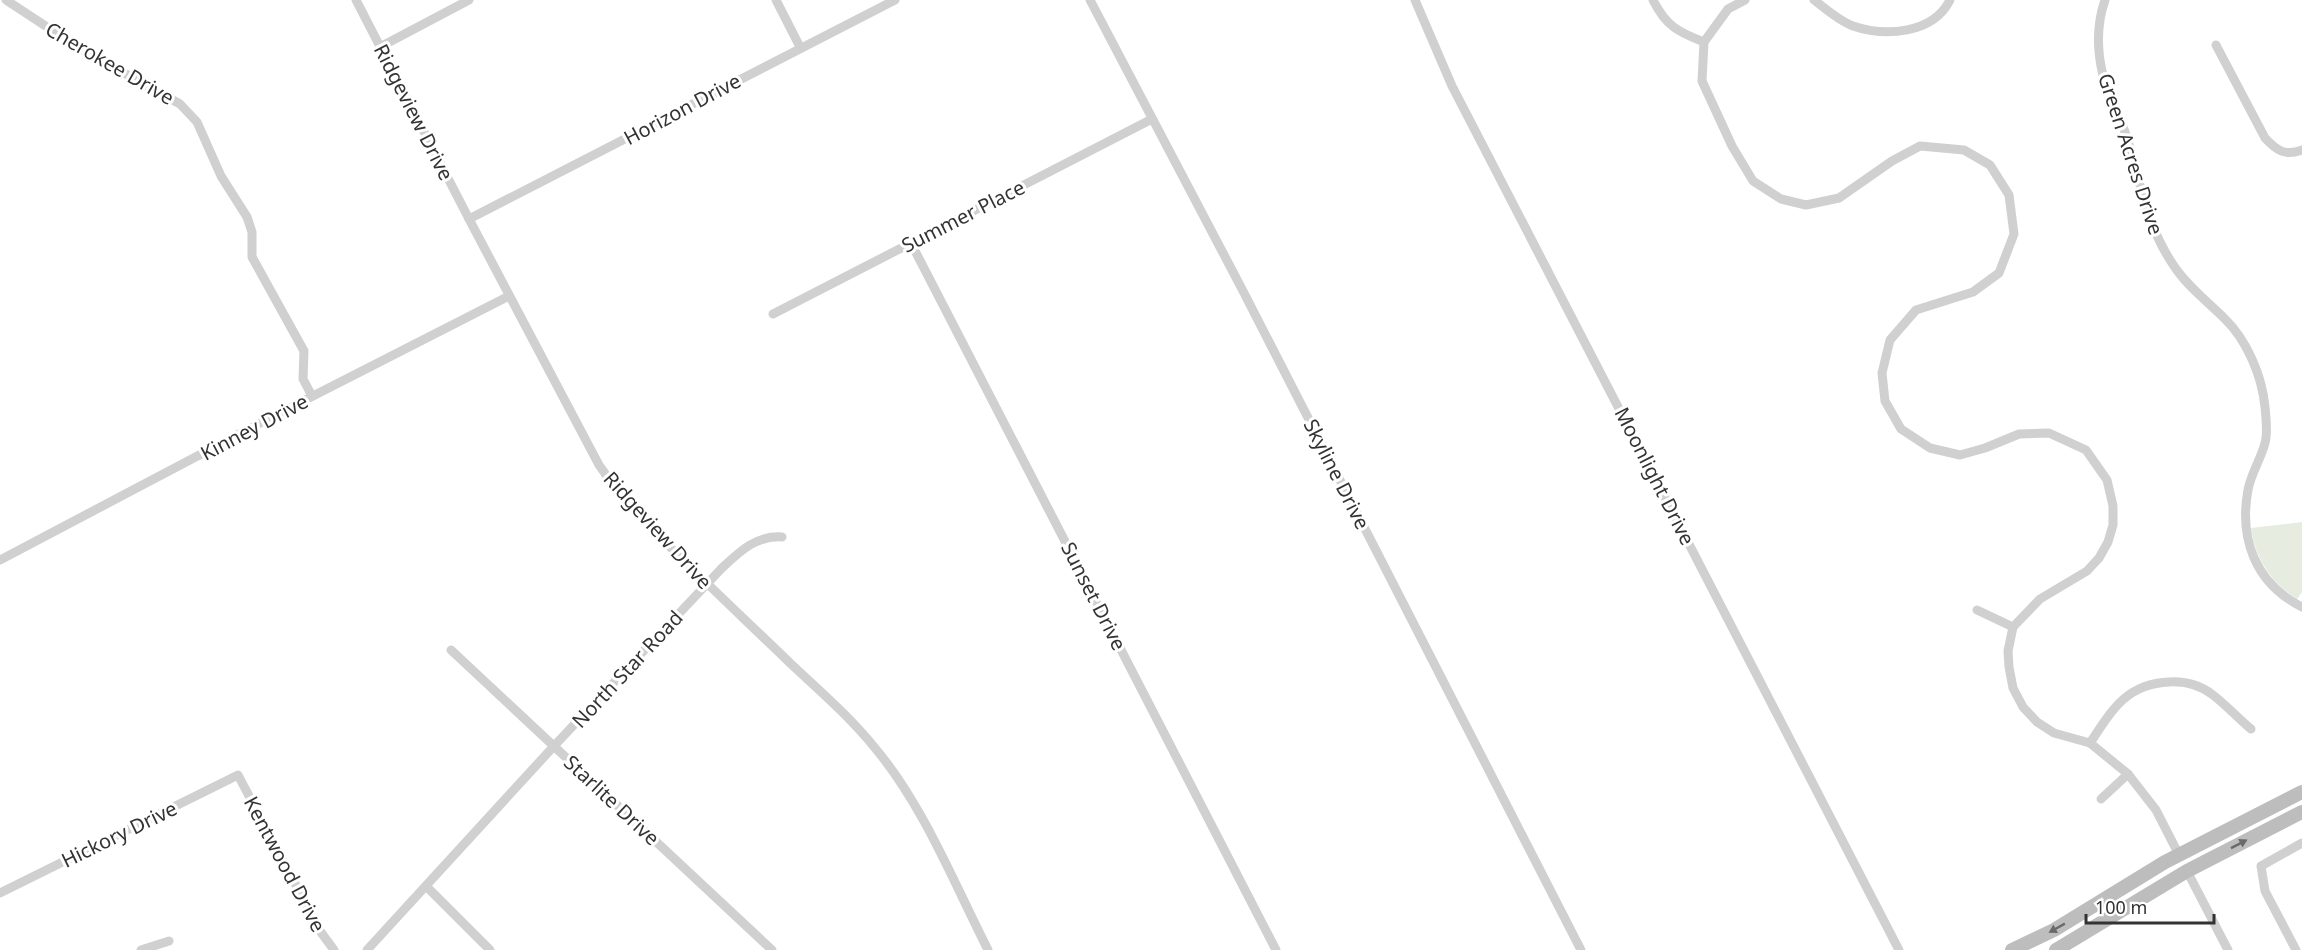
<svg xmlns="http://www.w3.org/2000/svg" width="2302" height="950" font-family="'Noto Sans',sans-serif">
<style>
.green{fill:#e6ecdf}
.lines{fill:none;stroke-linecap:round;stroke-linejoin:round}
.street{stroke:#d0d0d0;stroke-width:9}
.secondary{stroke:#bdbdbd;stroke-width:14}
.oneway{fill:#6a6a6a}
.labels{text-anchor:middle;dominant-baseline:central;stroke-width:6;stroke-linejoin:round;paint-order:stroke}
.street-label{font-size:20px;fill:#333;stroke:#fff}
</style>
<rect width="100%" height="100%" fill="#fff"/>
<path class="green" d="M2302,522V592L2297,599C2271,582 2255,559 2251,528Z"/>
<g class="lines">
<g class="street">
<polyline points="6,0 79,48 180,104 197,122 221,176 247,217 252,232 252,257 304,351 303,379 312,396"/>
<path d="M356,0L469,219L599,465C620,496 647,523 673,550C712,589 752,626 791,664C820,691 850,717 875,748C923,805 954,883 988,950"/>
<polyline points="776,0 800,47"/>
<polyline points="1090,0 1243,291 1581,950"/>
<polyline points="1415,0 1452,86 1899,950"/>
<path d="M1653,0C1666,26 1678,32 1704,42"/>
<polyline points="1745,0 1728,9 1704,42 1702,81 1732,146 1753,181 1781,199 1806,205 1839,198 1892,161 1920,146 1964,150 1990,165 2009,195 2014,234 1999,273 1973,292 1916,310 1890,340 1882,373 1885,401 1901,429 1930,448 1960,455 1985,448 2019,434 2049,433 2086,450 2107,480 2113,506 2113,525 2108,542 2099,558 2087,571 2040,599 2013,627 2008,651 2009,667 2013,688 2023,707 2037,722 2054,733 2090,743 2128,774 2156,810 2179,855"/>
<path d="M1814,0C1826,9 1839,21 1853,26C1885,37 1933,34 1950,0"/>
<path d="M2105,0C2097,23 2097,48 2102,71C2107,93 2119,114 2126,135C2141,181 2145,224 2174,266C2187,286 2207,301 2224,318C2247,340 2262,376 2265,407C2266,418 2268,433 2265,443C2261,459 2251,473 2248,490C2239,539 2255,583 2302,607"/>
<path d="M2216,45L2265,138C2277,151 2285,156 2302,150"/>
<polyline points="380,47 469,0"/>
<polyline points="469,219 895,0"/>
<polyline points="911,243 1276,950"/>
<polyline points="773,314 1152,119"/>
<polyline points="0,560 262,422 509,296"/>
<polyline points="1977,610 2013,627"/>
<polyline points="451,650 772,950"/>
<path d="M2090,743C2112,710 2126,684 2169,682C2185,681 2200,685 2213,695C2226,705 2238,718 2251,729"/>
<polyline points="2101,799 2128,774"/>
<polyline points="2187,871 2228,950"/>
<polyline points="426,886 490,950"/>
<polyline points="0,893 238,775 320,931 334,950"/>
<polyline points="141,950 169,941"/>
<path d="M367,950L554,746L721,569C739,552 756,535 782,537"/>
<polyline points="2296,950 2265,891 2261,866 2302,843"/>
</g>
<g class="secondary">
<polyline points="2012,950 2054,930 2165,862 2302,792"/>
<polyline points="2056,950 2187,871 2302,812"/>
</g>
</g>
<defs><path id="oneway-solid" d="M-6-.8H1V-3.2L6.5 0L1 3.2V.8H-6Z" transform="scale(1.5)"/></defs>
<g class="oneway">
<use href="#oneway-solid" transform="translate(2239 844) rotate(-27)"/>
<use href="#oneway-solid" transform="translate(2057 928) rotate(151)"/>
</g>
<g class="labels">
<g class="street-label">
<text transform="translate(110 63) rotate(30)">Cherokee Drive</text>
<text transform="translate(682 109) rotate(-28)">Horizon Drive</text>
<text transform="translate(414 112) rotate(63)">Ridgeview Drive</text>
<text transform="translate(2131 154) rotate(72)">Green Acres Drive</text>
<text transform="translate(963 216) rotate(-27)">Summer Place</text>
<text transform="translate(254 427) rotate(-28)">Kinney Drive</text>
<text transform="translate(1337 474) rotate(63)">Skyline Drive</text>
<text transform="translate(1655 476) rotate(63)">Moonlight Drive</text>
<text transform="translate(658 530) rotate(48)">Ridgeview Drive</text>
<text transform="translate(1094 596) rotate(63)">Sunset Drive</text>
<text transform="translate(627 669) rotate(-47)">North Star Road</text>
<text transform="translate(612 800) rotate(43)">Starlite Drive</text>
<text transform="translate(119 834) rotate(-26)">Hickory Drive</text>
<text transform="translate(285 864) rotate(62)">Kentwood Drive</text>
</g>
</g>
<path d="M2086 914v9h128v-9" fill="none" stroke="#333333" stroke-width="3"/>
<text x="2095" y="914" font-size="18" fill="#333333" stroke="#ffffff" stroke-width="4.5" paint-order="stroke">100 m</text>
</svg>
